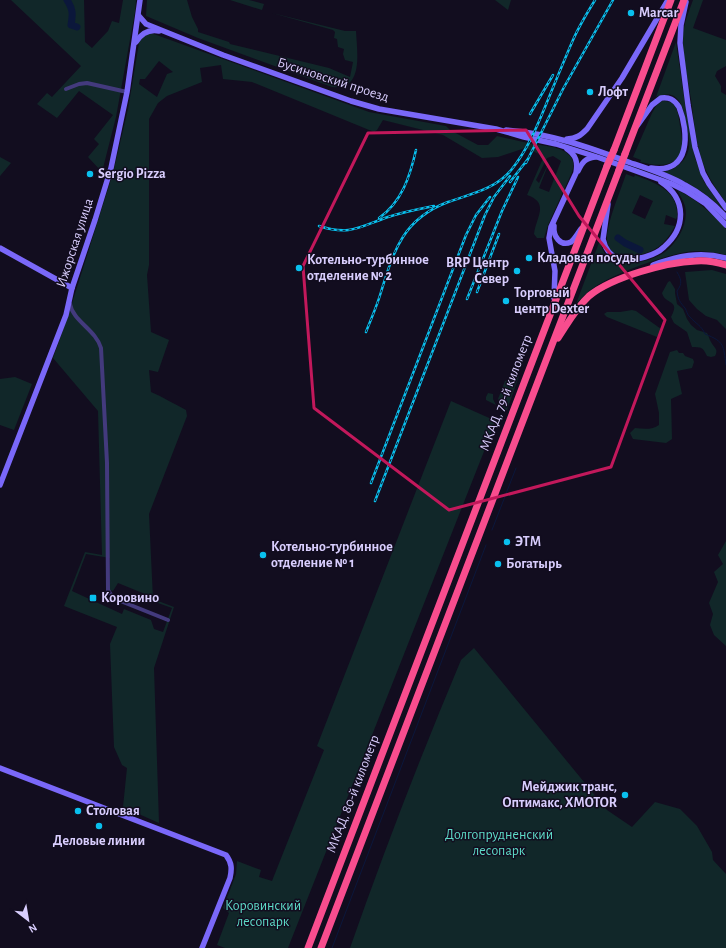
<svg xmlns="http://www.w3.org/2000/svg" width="726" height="948" font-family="'Alegreya Sans',sans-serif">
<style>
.green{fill:#112729;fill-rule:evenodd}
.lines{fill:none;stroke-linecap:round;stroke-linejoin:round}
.stream{stroke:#0b173b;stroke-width:1}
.river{stroke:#0b173b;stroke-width:7}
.street{stroke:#433a7d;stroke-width:4}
.secondary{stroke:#7a68f9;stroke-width:5.5}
.highway{stroke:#f84d8e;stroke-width:7}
.rail-casing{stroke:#09c0ee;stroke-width:2.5}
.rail{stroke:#120d1f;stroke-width:1;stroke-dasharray:3;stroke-linecap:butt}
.highway-bridge{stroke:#f84d8e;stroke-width:7}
.marked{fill:none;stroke:#c2185b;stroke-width:3;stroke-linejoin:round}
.poi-dot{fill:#09c0ee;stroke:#120d1f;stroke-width:1.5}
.labels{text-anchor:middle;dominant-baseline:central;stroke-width:3;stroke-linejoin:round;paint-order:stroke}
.poi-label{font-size:14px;font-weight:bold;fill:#d8cdfd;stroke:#120d1f;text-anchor:start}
.street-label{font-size:14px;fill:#d8cdfd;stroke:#120d1f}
.park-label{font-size:14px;fill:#5ddac7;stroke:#120d1f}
</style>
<rect width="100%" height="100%" fill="#120d1f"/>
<g class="green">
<polygon points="11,0 84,0 85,42 92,48 108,31 112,21 119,23 123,0 136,0 135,12 116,117 102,172 88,157 99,144 94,139 113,115 79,91 57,118 37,104 47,93 52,97 81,66"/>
<path d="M147,0H187L192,17L198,29V32L229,42L230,44L329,68L350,77L353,62L345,60L343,54L344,49L338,47L337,39L334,38L335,32L333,30L272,13L345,31H356C357,52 364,91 332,87L198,38L146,16Z"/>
<polygon points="230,0 249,0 264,4 262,10"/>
<polygon points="495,0 511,0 508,10"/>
<path d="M693,0H703L693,28L726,40V66L717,71L715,76L721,86V92L726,95V203C718,191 709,179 704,166C696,145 694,121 691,99C688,79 682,56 683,35C684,23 689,11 693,0Z"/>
<path d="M151,33L369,112L446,126L450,130L478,145H488L497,136C507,138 517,141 528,143C540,146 559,145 569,155C574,159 574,166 572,172L548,225L544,238H537L534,234C536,217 550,203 527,195L544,156L525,148L498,157L482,158L443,135L383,120L377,130L374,132L252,82L223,79L221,65L200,68L202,82L167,96L158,103L149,119V265L147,275L151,332L169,340L158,372L149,370L151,392C163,397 174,404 186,410L187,416L149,514L153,599L174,607L154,668L159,823L123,807L127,768L122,765L114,747L110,644L117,627L64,606L85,552L102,555L98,411L53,358L67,319L113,173L128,109L139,43L141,37ZM159,61L173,72L167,74L157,97L139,84L140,79H145ZM553,156L561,161L549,192L539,188L550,160L539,183L536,180L547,158ZM86,554L110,558V590L113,591L118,583L145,594L144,598L172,608L163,632L154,629L151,620L124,609L122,614L72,591Z"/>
<path d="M676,42L685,104L695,158L704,182L724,210C706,193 686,180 663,172C676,170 688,160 689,146C690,138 687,129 685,121C684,112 682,101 674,96C668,93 662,95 656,97Z"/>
<path d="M662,101C666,101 671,101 674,105C678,110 679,119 680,126C681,133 683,140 682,148C678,169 656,166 640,162L641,160L633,157L652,113L656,106Z"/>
<polygon points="0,157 11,163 0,176"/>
<path d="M626,174L634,177L635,175C656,183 679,191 677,217L676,219L666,215L664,224L675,226C670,235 664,244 655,249C641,257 609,263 607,240C606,224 621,190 626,174ZM640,195L653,201L645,219L632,213Z"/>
<path d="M677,190C696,199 712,213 726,229V255C716,252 705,251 695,251C672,252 616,273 596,286C588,291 582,297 576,304L600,240C601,244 602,250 605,254C618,270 651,262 665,252C678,242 689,223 685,206C683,200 680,195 677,190Z"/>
<polygon points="712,270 726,274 726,329 717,320 706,316 697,309 689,300 685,272"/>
<path d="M670,281L675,289V293L677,304L683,309L687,319L691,325L697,330L707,333C709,336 709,339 711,342C714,348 719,349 715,356L711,357L707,356C702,346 702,348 692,347L687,332L674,323L671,317C681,299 665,305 662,293L668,282Z"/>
<polygon points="632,310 636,311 661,329 657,337 607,317 604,314 607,312 620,312"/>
<path d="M677,350L679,353H683L685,356L693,359L694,362L692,368L677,371L682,394L671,399L672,439L666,443L633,439L630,433L635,428C643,429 653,430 659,425V413L655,394L670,352Z"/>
<polygon points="518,376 519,376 507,410 503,410 498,399 505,381"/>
<polygon points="15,377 32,384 14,430 0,425 0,379"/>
<polygon points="488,393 493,394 493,399 496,405 486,400 486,397"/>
<polygon points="451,401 496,421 288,948 225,948 217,945 229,913 223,908 236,874 237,861 261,870 259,877 272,881 324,750 317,746"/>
<polygon points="726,541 726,646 714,635 710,625 713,614 709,603 718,582 714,572 723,564 718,555"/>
<path d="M474,648L607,810L632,827L655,802L680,809L697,826L712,852L713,860L726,874V948H350C384,851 421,755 461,660Z"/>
</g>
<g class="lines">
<g class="stream">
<path d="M677,272C681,279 683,283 677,291C678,300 680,302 685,308C687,311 687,315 690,317C695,323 702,326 705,334C725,342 723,345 726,365"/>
<polyline points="492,530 516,468"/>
<polyline points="332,948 486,545"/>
</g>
<g class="river">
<path d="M67,0C73,9 73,14 71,25L77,27"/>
<polyline points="618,238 625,243 640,250"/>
</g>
<g class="street">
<polyline points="66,89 79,84 87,83 127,92"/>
<path d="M70,304C73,321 96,330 101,348L107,463L108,590L113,598L168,620"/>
</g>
<g class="secondary">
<polyline points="686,2 681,25 680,43 688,105 695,147 703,173 709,184 726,208"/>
<polyline points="139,16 146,24 223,55 351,101 379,109 496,129 524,137 556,144 600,158 672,184 686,191 706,204 726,225"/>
<path d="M136,42C141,34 149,29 159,31"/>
<path d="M637,126L652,105L661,98C669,97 674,99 679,107C689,132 691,175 651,168"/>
<path d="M506,130C550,133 591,148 631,163C649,169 668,175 685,185C700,193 714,204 726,217"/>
<path d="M567,139C576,139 581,135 587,129L622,78L668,0"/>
<path d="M578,171C582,163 585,158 595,157"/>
<path d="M608,204L603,239C608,262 626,262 645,257C652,255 659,252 664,247C686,228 687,199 661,182"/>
<path d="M554,226C553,236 560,247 571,242C575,239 578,233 581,229"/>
<polyline points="0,248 72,288"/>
<path d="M653,265C677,256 700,251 726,258"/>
<path d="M554,298L555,271L549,238L551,227L576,173C578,162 576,155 567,149"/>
<polyline points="0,485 66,315 72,288 95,220 111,168 127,92 140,0"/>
<path d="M0,768L226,855C232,863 232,869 230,878L202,948"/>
</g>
<g class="highway">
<polyline points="614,150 671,0"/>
<polyline points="625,154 684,0"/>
<path d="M558,338C568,323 576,308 589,296C612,277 667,262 696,261C706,260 716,262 726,265"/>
<polyline points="308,948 607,166"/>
<polyline points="321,948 619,170"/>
</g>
<defs>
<g id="rail">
<polyline points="530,114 553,75"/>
<polyline points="526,163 563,89 613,0"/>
<polyline points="510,182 528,159"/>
<path d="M379,218C402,202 410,176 416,150"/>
<path d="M319,226C350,236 359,227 388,217C403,212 419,209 434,206"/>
<polyline points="477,292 499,234"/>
<polyline points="467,299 502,211 518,177"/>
<path d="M366,332C371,319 377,306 381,292C394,250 403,219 448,202C471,194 496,189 512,169C527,150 536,129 545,107C554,85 563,63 573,40C579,26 587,13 595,0"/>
<polyline points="371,483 466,235 476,215 490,197"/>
<polyline points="375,501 485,215 494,197 510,176"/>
</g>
</defs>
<use href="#rail" class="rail-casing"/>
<use href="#rail" class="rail"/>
<g class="highway-bridge">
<polyline points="607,166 614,150"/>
<polyline points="619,170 625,154"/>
</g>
</g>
<path class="marked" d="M526,130L579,216L665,320L611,467L449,510L314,408L303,266L368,133Z"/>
<g class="poi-dot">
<circle cx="631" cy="13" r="4"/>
<circle cx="590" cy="92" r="4"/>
<circle cx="90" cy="174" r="4"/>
<circle cx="529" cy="258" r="4"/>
<circle cx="299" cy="268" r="4"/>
<circle cx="517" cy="271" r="4"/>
<circle cx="506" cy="301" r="4"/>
<circle cx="507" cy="542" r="4"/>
<circle cx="263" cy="555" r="4"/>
<circle cx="498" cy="564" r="4"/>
<rect x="89" y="594" width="8" height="8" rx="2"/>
<circle cx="625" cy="795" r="4"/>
<circle cx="78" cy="811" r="4"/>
<circle cx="99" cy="826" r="4"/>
</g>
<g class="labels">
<g class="poi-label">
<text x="639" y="13">Marcar</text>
<text x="598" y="92">Лофт</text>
<text x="98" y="174">Sergio Pizza</text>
<text x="537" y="258">Кладовая посуды</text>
<text x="307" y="260">Котельно-турбинное<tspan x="307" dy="16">отделение № 2</tspan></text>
<text x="509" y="263" text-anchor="end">BRP Центр<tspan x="509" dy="16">Север</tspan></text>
<text x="514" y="293">Торговый<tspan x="514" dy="16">центр Dexter</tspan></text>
<text x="515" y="542">ЭТМ</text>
<text x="271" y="547">Котельно-турбинное<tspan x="271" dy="16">отделение № 1</tspan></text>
<text x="506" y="564">Богатырь</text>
<text x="101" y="598">Коровино</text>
<text x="617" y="787" text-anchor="end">Мейджик транс,<tspan x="617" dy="16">Оптимакс, XMOTOR</tspan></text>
<text x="86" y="811">Столовая</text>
<text x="99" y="841" text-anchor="middle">Деловые линии</text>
</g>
<g class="street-label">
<text transform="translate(333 80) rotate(18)">Бусиновский проезд</text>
<text transform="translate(75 243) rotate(-72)">Ижорская улица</text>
<text transform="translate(506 393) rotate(-69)">МКАД, 79-й километр</text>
<text transform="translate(353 794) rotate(-69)">МКАД, 80-й километр</text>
</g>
<g class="park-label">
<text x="499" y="835">Долгопрудненский<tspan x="499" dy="16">лесопарк</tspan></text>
<text x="263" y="906">Коровинский<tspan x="263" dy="16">лесопарк</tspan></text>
</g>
</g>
<g transform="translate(28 920) rotate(149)" stroke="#120d1f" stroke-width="3" paint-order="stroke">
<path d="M0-3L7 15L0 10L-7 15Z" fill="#d8cdfd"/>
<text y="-6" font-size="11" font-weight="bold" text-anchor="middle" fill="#d8cdfd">N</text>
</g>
</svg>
